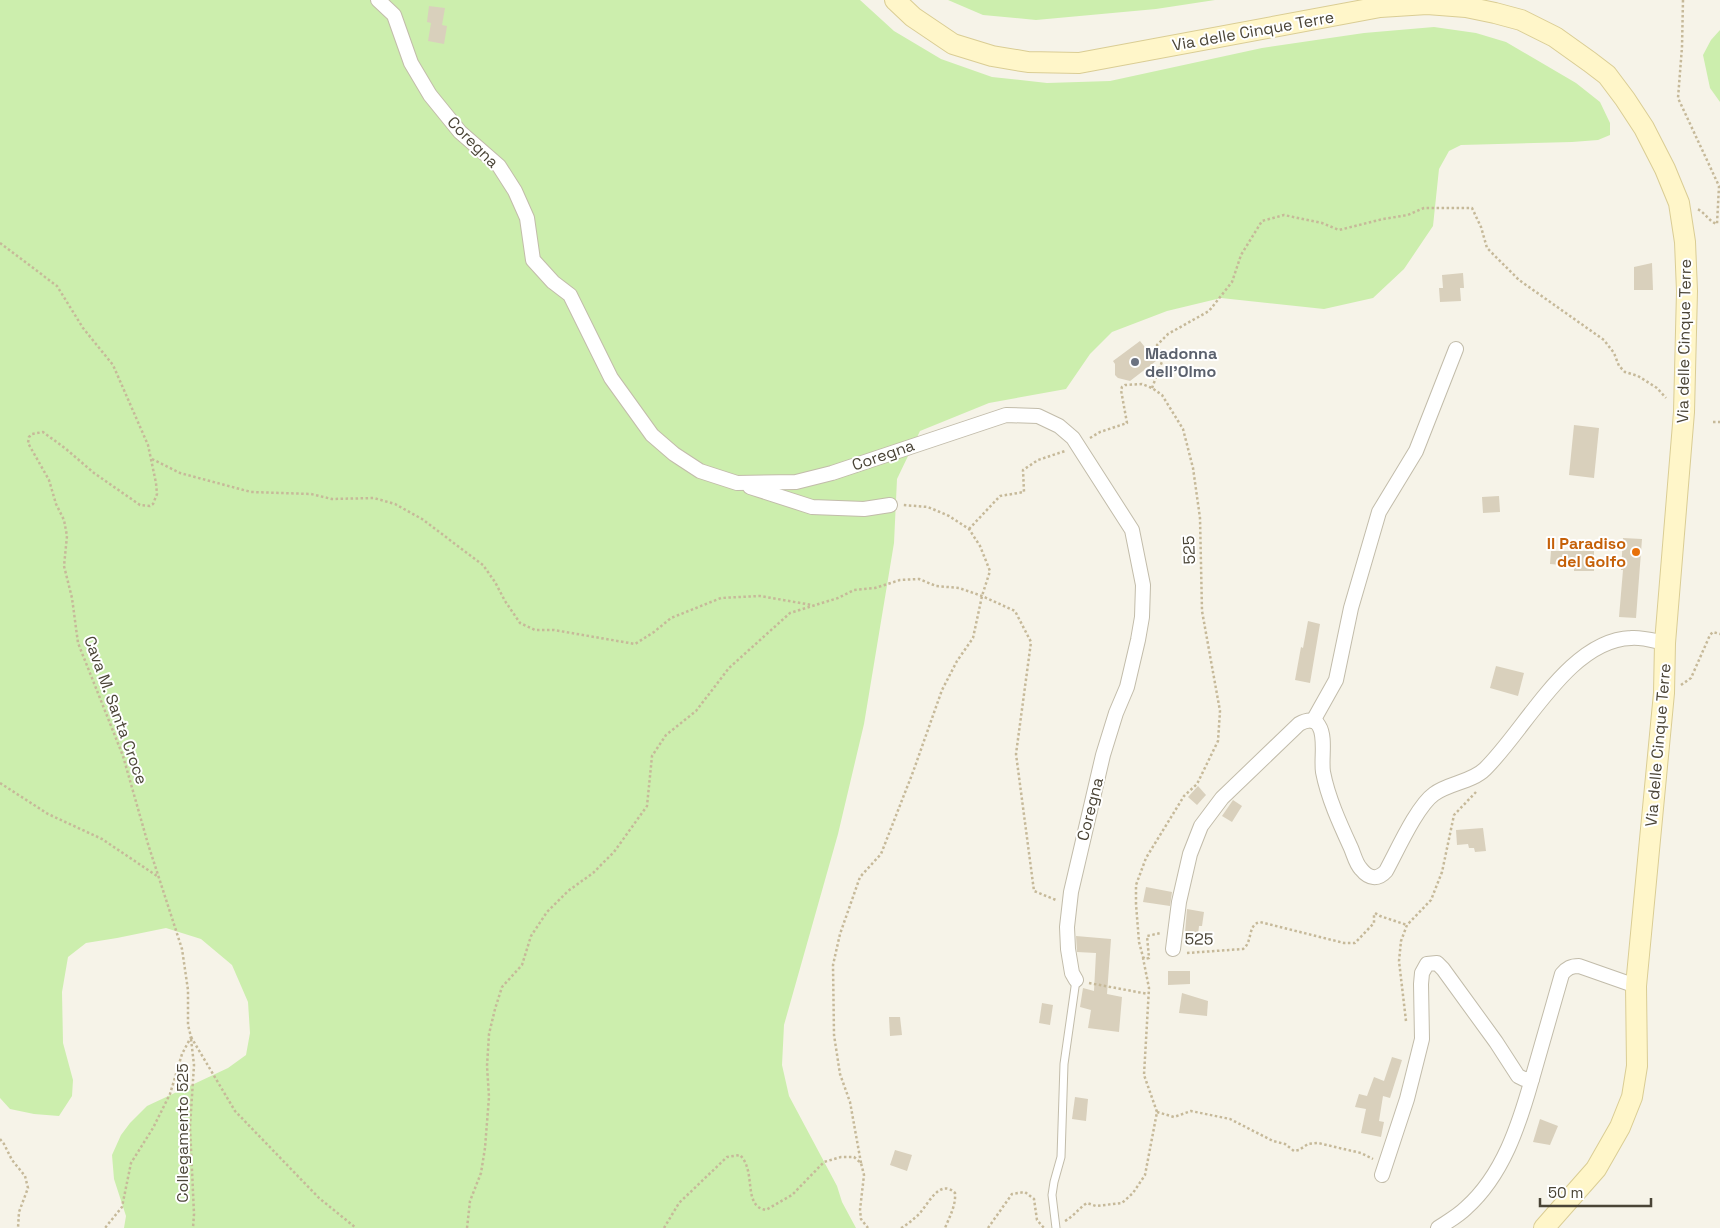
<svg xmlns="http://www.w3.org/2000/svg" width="1720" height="1228" font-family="'Space Grotesk',sans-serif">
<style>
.green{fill:#cceead}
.building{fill:#d9d0bc}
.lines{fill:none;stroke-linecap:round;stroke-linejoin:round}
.service-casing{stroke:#c2bcaa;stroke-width:9}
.minor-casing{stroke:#c2bcaa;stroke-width:16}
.secondary-casing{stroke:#dacd94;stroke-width:22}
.path{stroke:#c6b999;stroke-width:2.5;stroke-dasharray:2.5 2.5;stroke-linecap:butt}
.service{stroke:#fff;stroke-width:7}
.minor{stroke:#fff;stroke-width:14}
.secondary{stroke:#fff6c9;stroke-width:20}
.worship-dot{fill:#6b7280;stroke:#fff;stroke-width:2}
.food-dot{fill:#e8710a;stroke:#fff;stroke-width:2}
.labels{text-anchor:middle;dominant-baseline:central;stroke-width:4;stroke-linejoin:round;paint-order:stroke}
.street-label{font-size:16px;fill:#4a4436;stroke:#fff}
.worship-label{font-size:16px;font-weight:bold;fill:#5b616d;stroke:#fff;text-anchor:start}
.food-label{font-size:16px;font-weight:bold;fill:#c56008;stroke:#fff;text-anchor:end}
</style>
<rect width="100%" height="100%" fill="#f6f3e8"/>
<g class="green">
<polygon points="0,0 860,0 894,31 941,59 992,77 1047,83 1110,81 1262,48 1364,33 1434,27 1476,33 1506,42 1576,83 1600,102 1610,123 1610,135 1598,140 1572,142 1461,145 1449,151 1439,169 1433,226 1404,269 1373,298 1324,309 1221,298 1167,311 1112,332 1090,354 1066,389 989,403 920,431 897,479 894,543 864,724 838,834 784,1025 782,1065 789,1096 837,1186 842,1202 856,1228 124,1228 126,1216 114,1179 112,1155 121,1135 130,1123 147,1106 228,1068 246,1055 250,1033 248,1002 232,965 201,939 166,928 117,938 86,943 68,957 62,992 63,1043 73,1080 72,1096 59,1116 34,1114 10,1109 0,1098"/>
<polygon points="948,0 1215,0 1156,9 1036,20 983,15"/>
<polygon points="1720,30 1720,102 1710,88 1703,55 1711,40"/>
</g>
<g class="building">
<polygon points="429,6 445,8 442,25 447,26 444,44 428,41 431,23 427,22"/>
<polygon points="1652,263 1653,290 1634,290 1634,267"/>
<polygon points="1463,273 1464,288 1460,288 1461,301 1440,302 1439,288 1443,288 1442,275"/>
<polygon points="1140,341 1156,361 1130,381 1118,378 1115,375 1115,364 1113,361"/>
<polygon points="1574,425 1599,428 1594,478 1569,475"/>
<polygon points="1499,496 1500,512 1483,513 1482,497"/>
<polygon points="1623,538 1642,539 1636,618 1619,617 1623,570 1621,570"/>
<polygon points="1551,551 1594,551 1594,571 1574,571 1574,566 1550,564"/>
<polygon points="1308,621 1320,624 1310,683 1295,680 1301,647 1303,648"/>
<polygon points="1496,666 1524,673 1518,696 1490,688"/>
<polygon points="1198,786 1206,795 1197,805 1188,797"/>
<polygon points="1233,800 1242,806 1232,822 1222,816"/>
<polygon points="1483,828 1486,851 1475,852 1474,848 1469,848 1468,844 1457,845 1456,830"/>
<polygon points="1146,887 1172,892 1170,906 1143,902"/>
<polygon points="1187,909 1204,912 1202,926 1199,926 1198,935 1185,933"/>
<polygon points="1076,936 1111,939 1107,994 1122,997 1119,1032 1088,1028 1091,1010 1080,1007 1083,988 1094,991 1096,953 1077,952"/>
<polygon points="1168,971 1190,971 1190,984 1168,985"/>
<polygon points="1182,993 1208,1001 1207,1016 1179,1013"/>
<polygon points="1042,1003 1053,1005 1050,1025 1039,1023"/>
<polygon points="889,1017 900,1017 902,1035 890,1036"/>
<polygon points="1392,1057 1402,1060 1390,1098 1383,1096 1379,1121 1384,1122 1381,1137 1361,1133 1366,1109 1355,1107 1359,1094 1367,1096 1374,1077 1384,1081"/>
<polygon points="1075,1097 1088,1099 1086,1121 1072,1119"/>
<polygon points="1540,1119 1558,1126 1550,1145 1533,1142"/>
<polygon points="895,1150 912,1155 907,1171 890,1165"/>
</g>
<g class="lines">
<defs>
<polyline id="service" points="1056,1228 1052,1195 1054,1182 1061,1157 1064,1064 1076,980"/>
<g id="minor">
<polyline points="378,0 394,15 411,63 430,95 460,132 499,166 515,191 527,218 533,260 553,282 570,295 611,378 652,435 674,454 700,471 737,483 796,482 832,473 1006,415 1038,416 1059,426 1073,438 1132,530 1143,585 1142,617 1138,640 1127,687 1116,713 1103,755 1071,892 1067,927 1068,949 1072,973 1076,980"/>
<polyline points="750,487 812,507 864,509 890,505"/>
<polyline points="1313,721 1336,680 1351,608 1379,512 1416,451 1456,349"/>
<path d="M1173,949L1179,902L1190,854L1201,826L1222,798L1299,724C1306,720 1315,718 1319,726C1326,737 1321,759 1323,772C1328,798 1340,824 1351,848C1354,855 1356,864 1361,869C1369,879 1378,880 1386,871C1397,851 1417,806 1434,794C1449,783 1472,782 1485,769C1526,729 1569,640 1631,638C1642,637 1655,641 1665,643"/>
<path d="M1382,1175L1407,1099L1422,1039L1421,984L1422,973L1427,964L1437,963L1443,969L1496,1042L1518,1076L1524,1079H1532L1562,974C1567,968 1571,966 1579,966L1636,986"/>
<path d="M1438,1228C1447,1222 1458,1216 1466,1208C1503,1175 1519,1125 1532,1079"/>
</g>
<polyline id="secondary" points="895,0 913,17 953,44 992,56 1028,62 1079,63 1380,7 1427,4 1466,7 1495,13 1521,20 1555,37 1590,62 1607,75 1625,99 1644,128 1665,169 1679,203 1685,242 1687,291 1684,412 1665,643 1664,693 1636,986 1637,1066 1632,1097 1620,1127 1596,1169 1544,1228"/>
</defs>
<use href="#service" class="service-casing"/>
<use href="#minor" class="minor-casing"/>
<use href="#secondary" class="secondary-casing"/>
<g class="path">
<path d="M1683,0L1682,47L1678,98L1719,186L1717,224C1709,222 1705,212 1697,209"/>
<polyline points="0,243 57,286 83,328 113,365 148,445 156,483 157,494 153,504 150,506 140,505 94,473 66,449 43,432 32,434 29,437 28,443 49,480 56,504 64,520 67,536 64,566 72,598 78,643 123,756 148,844 182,949 188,990 188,1025 191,1037 182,1054 170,1094 153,1128 131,1163 122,1207 105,1228"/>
<polyline points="1152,388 1163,359 1157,345 1168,334 1209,311 1232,282 1241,255 1262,221 1284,215 1322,223 1339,230 1383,219 1408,215 1424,208 1472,208 1481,227 1487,248 1519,280 1604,340 1614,353 1619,366 1625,372 1638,376 1657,388 1666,398"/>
<polyline points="1713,422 1720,422"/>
<polyline points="1090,438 1100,432 1127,423 1121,390 1122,387 1125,385 1142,384 1152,388 1162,395 1183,429 1193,468 1200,518 1202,611 1220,711 1218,741 1197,784 1184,796 1146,858 1136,885 1136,904 1139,942 1143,957 1145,959 1149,958 1147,936 1161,933"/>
<polyline points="152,459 180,473 251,492 311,494 332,499 374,498 395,504 422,519 483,565 495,582 505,601 520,623 535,630 554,630 635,644 654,632 671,618 721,598 760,596 812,605"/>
<polyline points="969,529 1000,496 1024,492 1023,470 1038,460 1065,451"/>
<polyline points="1681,685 1691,678 1710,635 1713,632 1720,634"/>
<polyline points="0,783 48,814 102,839 157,876"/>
<path d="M1187,953L1243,949C1253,942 1247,925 1260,922L1344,943H1355L1374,923V915L1375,913L1380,916L1407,925"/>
<polyline points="1089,983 1148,994"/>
<polyline points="1406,1021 1399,961 1401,941 1407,925 1431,900 1442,872 1454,815 1476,792"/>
<polyline points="191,1037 235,1111 319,1198 356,1228"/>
<polyline points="191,1039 194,1065 190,1127 194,1214 193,1228"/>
<polyline points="1157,1112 1174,1117 1191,1111 1230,1119 1273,1141 1285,1144 1294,1151 1299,1150 1308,1144 1318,1143 1361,1153 1373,1159"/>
<polyline points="0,1139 4,1144 12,1160 25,1176 28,1188 19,1212 18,1228"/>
<polyline points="861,1163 850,1102 840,1074 834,1035 833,965 840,934 860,877 881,854 913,772 942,690 957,661 973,638 982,596 990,571 980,546 969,529 949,516 928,507 903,505"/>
<path d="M1065,1221C1074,1216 1078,1209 1087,1203L1096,1206L1122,1203L1133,1193L1145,1175L1157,1112L1144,1075L1149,988L1143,958"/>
<polyline points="467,1228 470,1201 481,1173 485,1148 489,1097 487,1066 489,1034 495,1009 502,987 522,965 531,936 547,912 568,891 593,873 614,852 647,806 652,756 666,735 696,711 729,668 790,613 838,598 854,590 875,588 900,580 919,579 936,586 959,588 982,596 1015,611 1031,642 1016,754 1034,891 1056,900"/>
<path d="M664,1228L679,1203L727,1157L740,1155C757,1172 742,1206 766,1210L792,1195L824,1162L841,1157H854L861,1163L864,1175L860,1210L861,1219L868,1228"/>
<path d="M901,1228C908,1224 914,1219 920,1213C928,1204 940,1178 955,1193C956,1205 950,1216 945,1228"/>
<polyline points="988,1228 1012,1194 1025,1192 1034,1199 1037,1220 1044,1228"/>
</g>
<use href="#service" class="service"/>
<use href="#minor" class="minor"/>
<use href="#secondary" class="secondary"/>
</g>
<circle class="worship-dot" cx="1135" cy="362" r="5"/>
<circle class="food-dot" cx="1636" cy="552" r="5"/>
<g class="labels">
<g class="street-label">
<text transform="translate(1253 31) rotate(-10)">Via delle Cinque Terre</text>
<text transform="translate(473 142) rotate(45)">Coregna</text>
<text transform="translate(1684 341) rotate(-89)">Via delle Cinque Terre</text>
<text transform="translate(883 455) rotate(-19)">Coregna</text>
<text transform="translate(1189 550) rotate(-92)">525</text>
<text transform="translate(116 710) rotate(70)">Cava M. Santa Croce</text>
<text transform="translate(1658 745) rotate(-85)">Via delle Cinque Terre</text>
<text transform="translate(1090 809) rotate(-76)">Coregna</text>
<text transform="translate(1199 939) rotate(1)">525</text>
<text transform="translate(182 1133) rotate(-90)">Collegamento 525</text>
</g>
<g class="worship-label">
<text x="1145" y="353">Madonna<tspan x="1145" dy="18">dell'Olmo</tspan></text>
</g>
<g class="food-label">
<text x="1626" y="543">Il Paradiso<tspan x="1626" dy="18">del Golfo</tspan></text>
</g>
</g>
<path d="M1540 1198v8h111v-8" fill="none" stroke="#4a4436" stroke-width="2.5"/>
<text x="1548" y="1198" font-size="15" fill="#4a4436" stroke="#ffffff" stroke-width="4" paint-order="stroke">50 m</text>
</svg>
